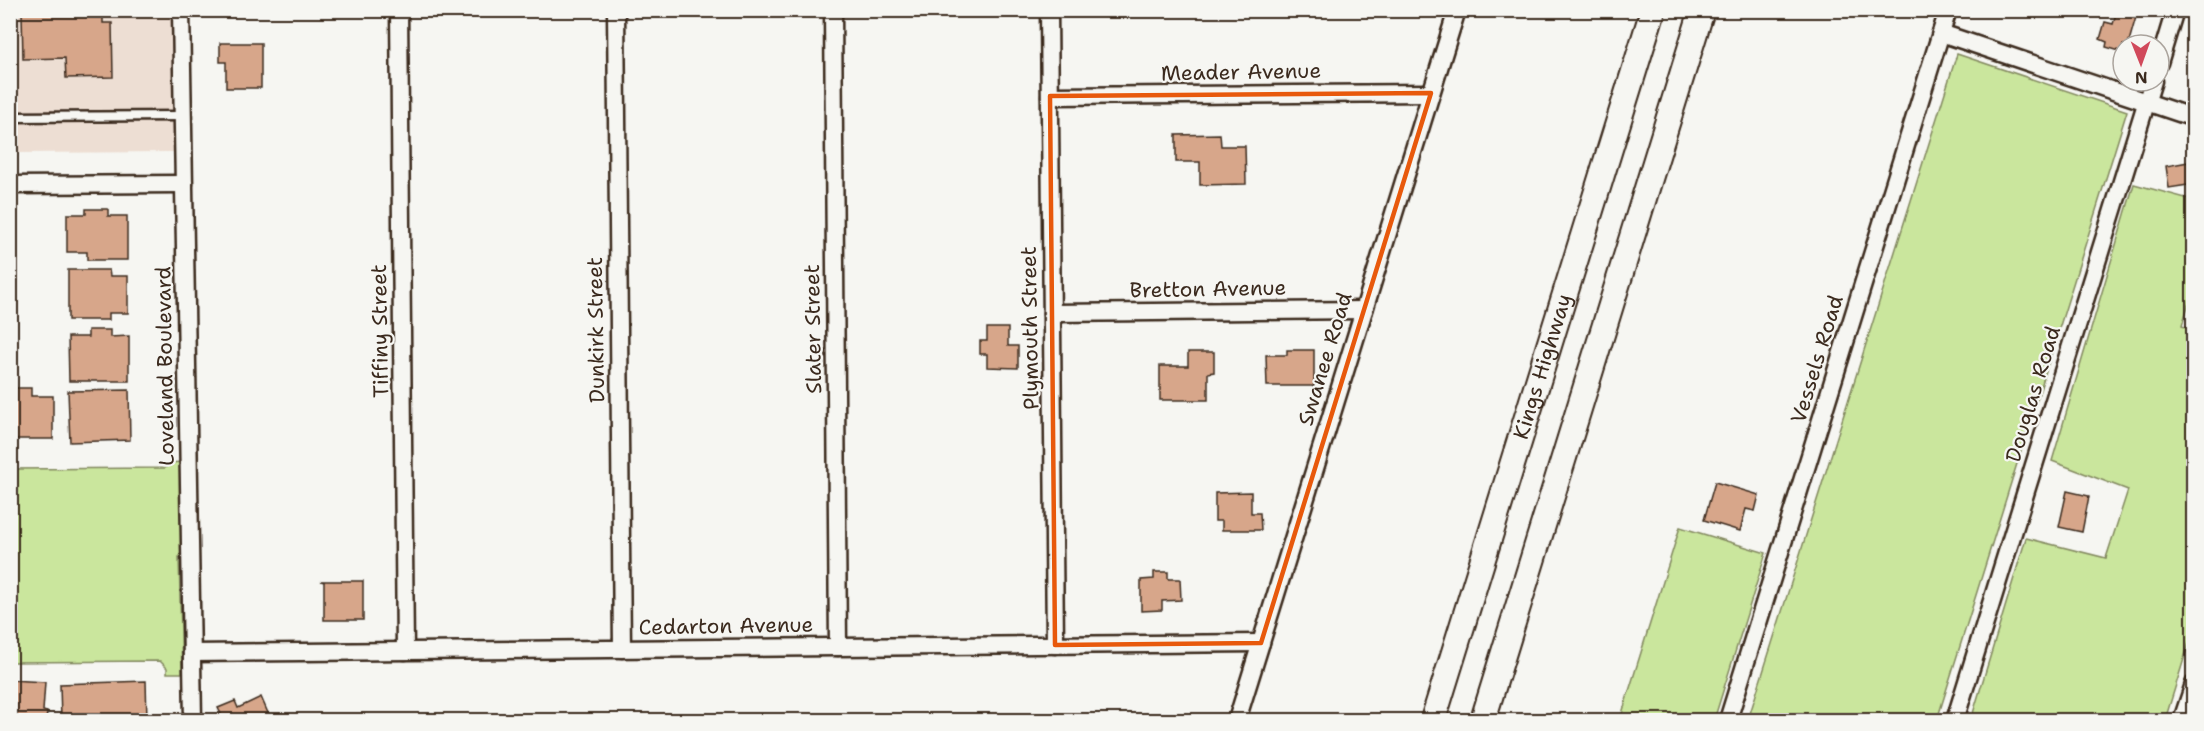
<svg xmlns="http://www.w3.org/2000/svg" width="2204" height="731" font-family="'Shantell Sans',sans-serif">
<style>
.built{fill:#edded3}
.green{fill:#cae69d;stroke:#82885e;stroke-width:1.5}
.building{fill:#d7a68a;stroke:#3b2a1e;stroke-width:1.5}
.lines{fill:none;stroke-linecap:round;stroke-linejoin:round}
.lane-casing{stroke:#3b2a1e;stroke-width:13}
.street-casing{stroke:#3b2a1e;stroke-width:21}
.secondary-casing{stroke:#3b2a1e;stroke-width:28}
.lane{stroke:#f6f6f2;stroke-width:8}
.street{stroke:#f6f6f2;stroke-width:16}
.secondary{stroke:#f6f6f2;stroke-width:24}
.marked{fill:none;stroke:#e8590c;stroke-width:4.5;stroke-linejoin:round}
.labels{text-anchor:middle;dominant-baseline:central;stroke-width:4.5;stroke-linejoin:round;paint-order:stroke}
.street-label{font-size:21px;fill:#3b2a1e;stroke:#f6f6f2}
</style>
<rect width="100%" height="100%" fill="#f6f6f2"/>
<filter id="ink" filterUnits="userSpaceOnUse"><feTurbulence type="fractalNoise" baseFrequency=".0167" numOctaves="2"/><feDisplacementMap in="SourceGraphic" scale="12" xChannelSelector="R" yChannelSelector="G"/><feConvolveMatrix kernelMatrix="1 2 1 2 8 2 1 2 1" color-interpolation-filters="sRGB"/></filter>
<g filter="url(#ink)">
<polygon class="built" points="10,11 173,11 176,152 11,153"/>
<g class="green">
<polygon points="1957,54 2127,111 1937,720 1748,720"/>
<polygon points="2134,184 2193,200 2193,289 2182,326 2194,330 2193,630 2165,720 1971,720 2026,538 2106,558 2128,490 2052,461"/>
<polygon points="181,462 183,557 179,557 182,673 167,673 167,668 160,661 11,662 10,469 165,468 170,463"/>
<polygon points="1680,527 1766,553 1714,720 1620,720"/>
</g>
<g class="building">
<polygon points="2117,10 2138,10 2128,45 2123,45 2123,52 2106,47 2107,42 2100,39 2105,22 2113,24"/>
<polygon points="103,11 103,23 112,23 113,77 66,78 65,58 23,59 22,12"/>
<polygon points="220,43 261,43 261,88 226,88 226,62 220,62"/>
<polygon points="1220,134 1221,146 1245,146 1246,184 1200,185 1200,162 1176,162 1176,135"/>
<polygon points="2194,161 2194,184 2169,188 2166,166"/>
<polygon points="86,209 108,209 108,216 127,216 127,260 87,260 87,252 67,252 67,214 86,214"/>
<polygon points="68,270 109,270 110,276 128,276 128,313 109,313 109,320 68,320"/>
<rect x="10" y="281" width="3" height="44"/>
<polygon points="987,328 1008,328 1008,346 1018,346 1018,368 987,367 987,354 980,354 980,341 987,341"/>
<polygon points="88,330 110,330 110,337 129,336 129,381 69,381 68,337 88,337"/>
<polygon points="1287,350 1314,350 1314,386 1267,386 1266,355 1287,355"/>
<polygon points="1188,352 1214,352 1214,372 1208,373 1208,400 1160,400 1160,366 1188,366"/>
<polygon points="10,388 31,388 31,396 53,396 53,439 10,439"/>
<polygon points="129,390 130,440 70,442 68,391"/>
<polygon points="1715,482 1759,495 1755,511 1746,509 1740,531 1704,520"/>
<polygon points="2067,491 2089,496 2082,532 2059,527"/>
<polygon points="1251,492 1251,513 1260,513 1261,530 1222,530 1222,521 1215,521 1215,493"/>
<polygon points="1154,572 1168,572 1168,579 1180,579 1181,600 1162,601 1162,610 1141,611 1141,580 1154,579"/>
<polygon points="321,581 363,581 363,620 324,620 324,582"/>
<polygon points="10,680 45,682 43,711 47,712 46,720 10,720"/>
<polygon points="146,681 147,720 61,720 60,684"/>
<polygon points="261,697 271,720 224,720 218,708 235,701 238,708"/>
</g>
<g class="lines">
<defs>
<polyline id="lane" points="10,117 183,116"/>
<g id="street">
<polyline points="181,10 193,720"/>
<polyline points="399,10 405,651"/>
<polyline points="616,10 622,649"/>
<polyline points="833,10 838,647"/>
<polyline points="1049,10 1055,645"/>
<polyline points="1941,33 2194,118"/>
<polyline points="2159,63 2175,10"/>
<polyline points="1050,96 1431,93"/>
<polyline points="10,185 184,184"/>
<polyline points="1052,313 1364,310"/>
<polyline points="192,653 1261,643"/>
<polyline points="1237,720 1457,10"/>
<polyline points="1728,720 1948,10"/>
<polyline points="1955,720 2153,81"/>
<polyline points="2182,720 2194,684"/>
</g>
<g id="secondary">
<path id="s1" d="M1433,720L1653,10"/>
<polyline points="1483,720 1702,10"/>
</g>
</defs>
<use href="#lane" class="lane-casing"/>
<use href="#street" class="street-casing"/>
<use href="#secondary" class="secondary-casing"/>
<use href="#lane" class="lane"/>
<use href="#street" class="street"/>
<use href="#secondary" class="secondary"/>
</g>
</g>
<path class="marked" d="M1431,93L1261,643L1055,645L1050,96Z"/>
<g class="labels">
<g class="street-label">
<text transform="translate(1241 72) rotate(-1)">Meader Avenue</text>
<text transform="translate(1208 289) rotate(-1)">Bretton Avenue</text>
<text transform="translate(1030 328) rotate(-91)">Plymouth Street</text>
<text transform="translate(813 329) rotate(-91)">Slater Street</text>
<text transform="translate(596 330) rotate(-91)">Dunkirk Street</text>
<text transform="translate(380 331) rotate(-91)">Tiffiny Street</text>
<text transform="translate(1325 359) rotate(-73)">Swanee Road</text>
<text transform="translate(1817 359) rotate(-73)">Vessels Road</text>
<text stroke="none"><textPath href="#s1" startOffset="370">Kings Highway</textPath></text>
<text transform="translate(165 366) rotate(-91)">Loveland Boulevard</text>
<text transform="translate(2033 394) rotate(-73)">Douglas Road</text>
<text transform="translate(726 626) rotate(-1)">Cedarton Avenue</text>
</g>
</g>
<rect width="2204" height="731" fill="none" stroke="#f6f6f2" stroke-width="36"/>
<rect x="18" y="18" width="2168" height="695" fill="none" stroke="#3b2a1e" stroke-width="2" filter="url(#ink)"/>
<g transform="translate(2141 63) rotate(179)"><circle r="28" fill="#f6f6f2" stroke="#aba49d" stroke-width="1.5"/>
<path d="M0-4.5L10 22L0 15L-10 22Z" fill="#d1495b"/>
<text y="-9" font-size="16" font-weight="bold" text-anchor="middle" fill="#3b2a1e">N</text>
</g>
</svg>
